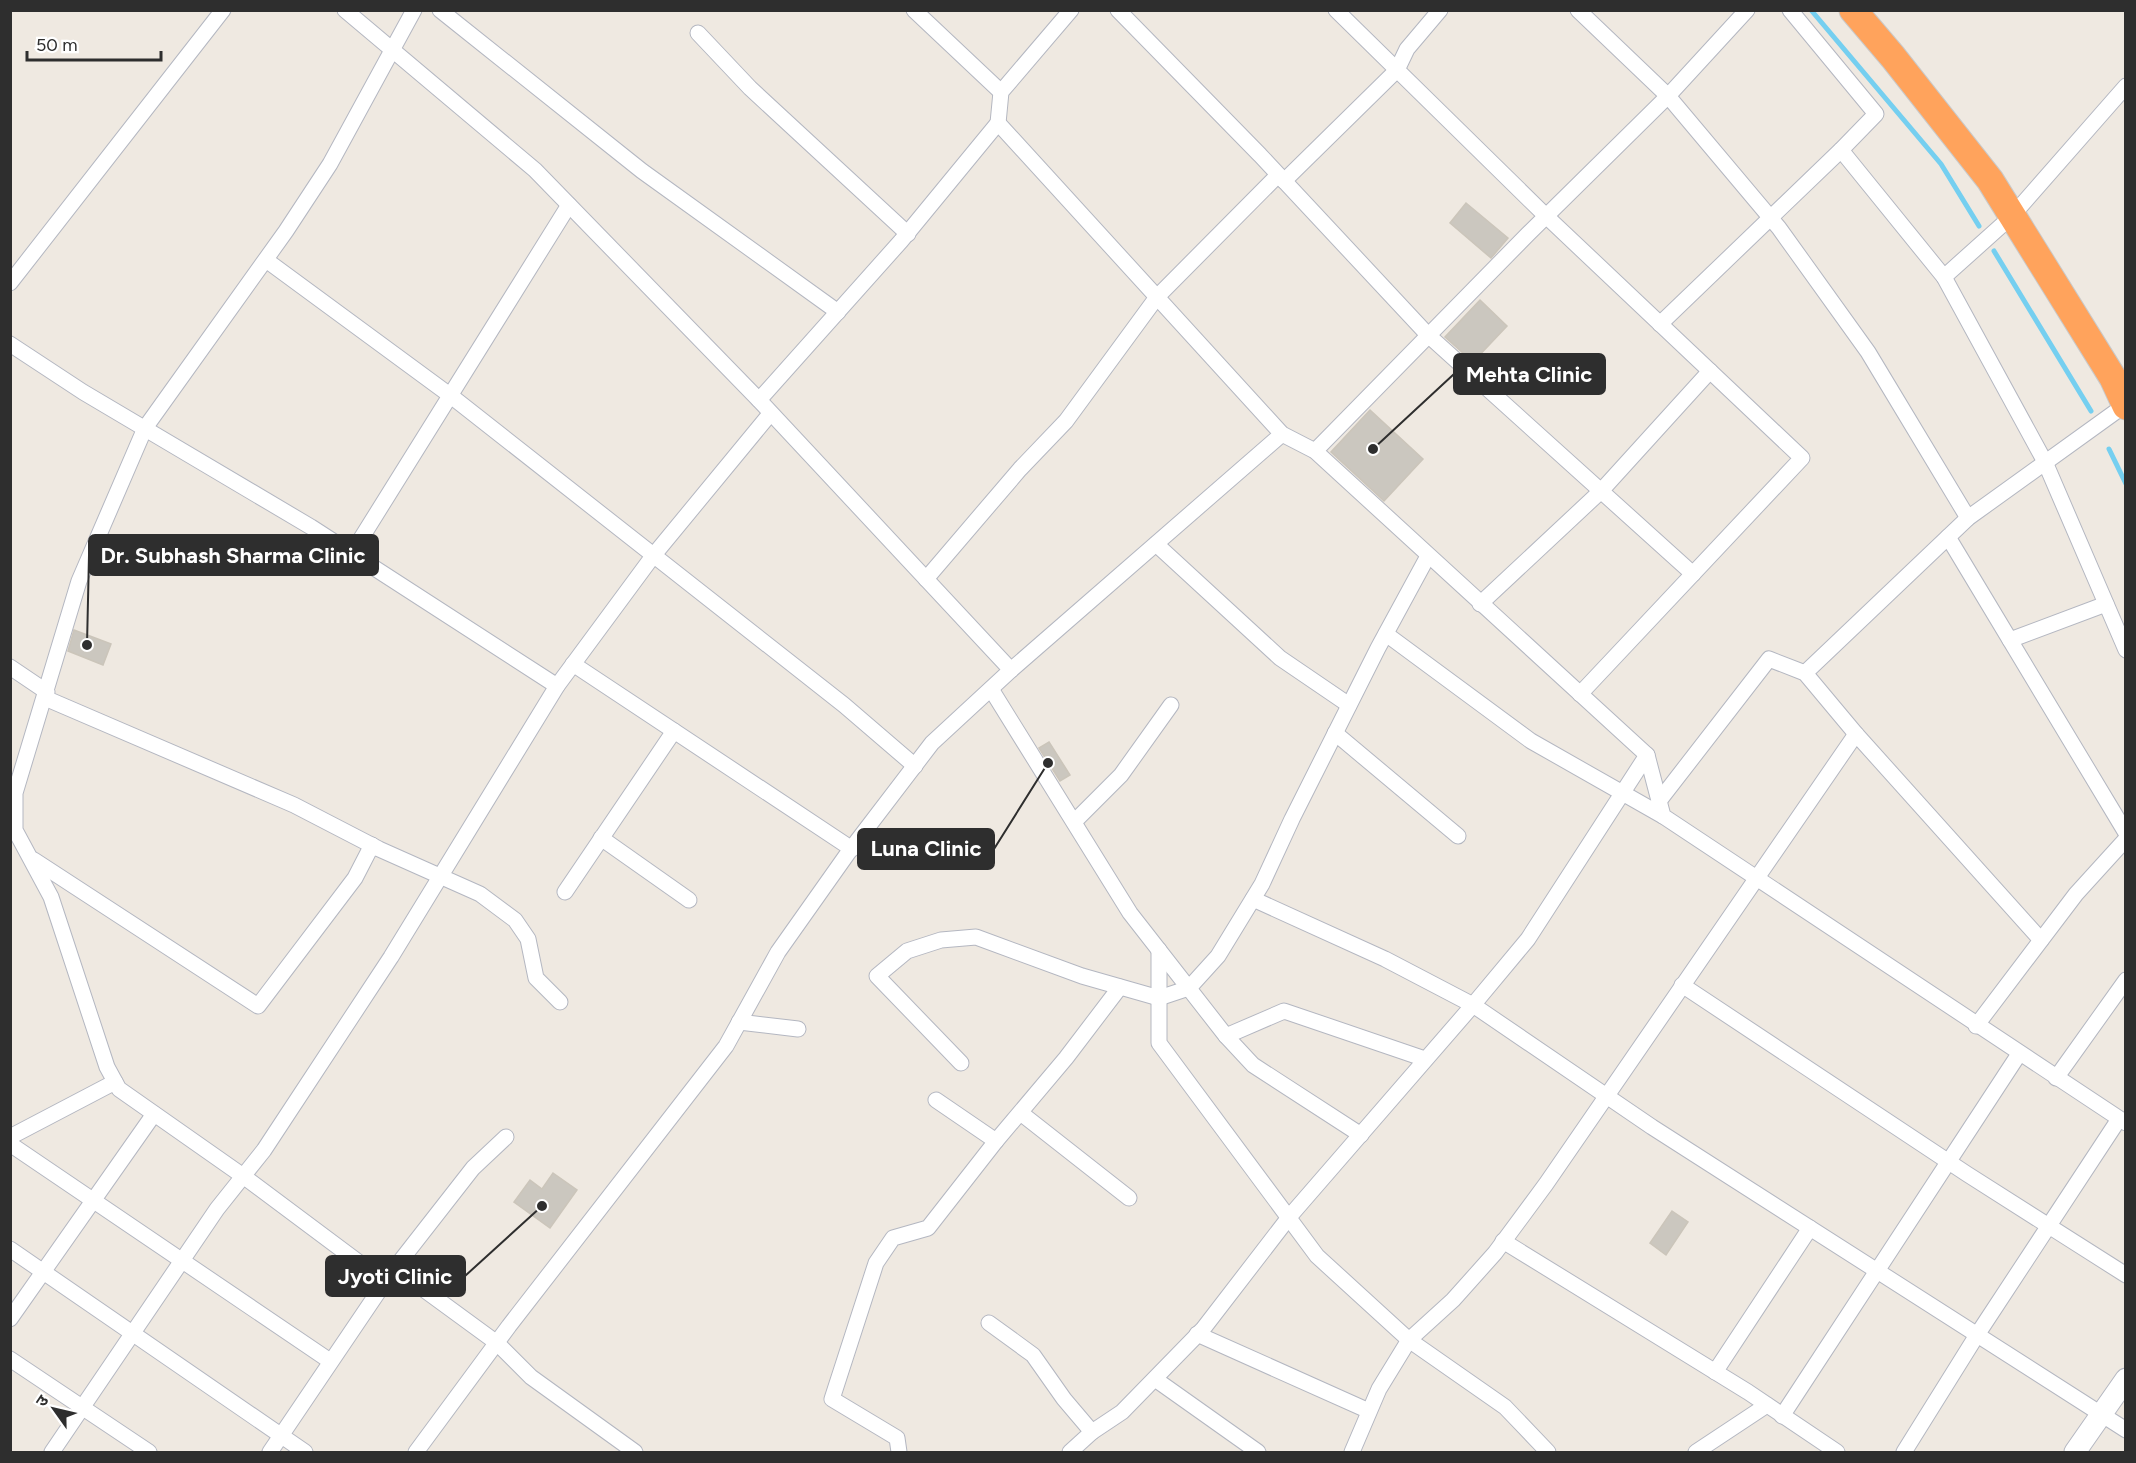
<svg xmlns="http://www.w3.org/2000/svg" width="2136" height="1463" font-family="Figtree,'Noto Sans Devanagari',sans-serif">
<style>
.lines{fill:none;stroke-linecap:round;stroke-linejoin:round}
.stream{stroke:#75cff0;stroke-width:5}
.building{fill:#cbc7bf;stroke:#cbc5ba;stroke-width:1.5}
.street-casing{stroke:#b4b7c1;stroke-width:17}
.secondary-casing{stroke:#b4b7c1;stroke-width:23}
.highway-casing{stroke:#c9c9c9;stroke-width:29}
.street{stroke:#fff;stroke-width:15}
.secondary{stroke:#fff;stroke-width:21}
.highway{stroke:#ffa35c;stroke-width:27}
.leader{fill:none;stroke:#2e2e2e;stroke-width:2}
.callout-dot{fill:#2e2e2e;stroke:#fff;stroke-width:2}
.callout{fill:#2e2e2e;stroke:#2e2e2e;stroke-width:2}
.callout-label{font-size:22px;text-anchor:middle;font-weight:bold;fill:#fff}
</style>
<rect width="100%" height="100%" fill="#efe9e1"/>
<g class="lines">
<g class="stream">
<polyline points="1811,10 1941,164 1979,226"/>
<polyline points="1994,251 2091,411"/>
<polyline points="2109,449 2126,484"/>
</g>
</g>
<g class="building">
<polygon points="1466,203 1508,238 1491,258 1450,223"/>
<polygon points="1480,300 1507,326 1473,362 1445,337"/>
<polygon points="1370,410 1423,459 1384,501 1331,452"/>
<polygon points="74,630 111,644 103,665 68,651"/>
<polygon points="1049,742 1070,775 1060,781 1039,748"/>
<polygon points="553,1173 577,1190 550,1228 514,1202 530,1180 542,1189"/>
<polygon points="1672,1211 1688,1222 1666,1255 1650,1243"/>
</g>
<g class="lines">
<defs>
<g id="street">
<polyline points="345,10 535,170 759,400 1011,670"/>
<polyline points="414,10 330,164 286,231 145,428 79,581 15,793 15,830 51,897 107,1067 119,1089 243,1176 369,1270 404,1275 497,1343 531,1377 635,1452"/>
<polyline points="440,10 642,171 838,312"/>
<polyline points="914,10 1001,92"/>
<polyline points="1118,10 1260,155 1428,335 1693,574"/>
<polyline points="1336,10 1546,216 1802,458 1580,694"/>
<polyline points="1578,10 1668,96 1779,228 1868,352 1968,518"/>
<polyline points="698,33 750,88 908,234"/>
<polyline points="998,123 1001,92 1071,10"/>
<polyline points="1841,150 1944,277 2045,462 2126,650"/>
<polyline points="1284,181 1397,70 1407,49 1440,10"/>
<polyline points="266,260 451,396 844,705 915,766"/>
<polyline points="1944,277 2012,216 2126,86"/>
<polyline points="10,283 223,10"/>
<polyline points="1660,324 1841,150 1876,114 1790,10"/>
<polyline points="10,344 83,392 311,527 557,686"/>
<polyline points="759,400 901,241 998,123 1282,434 1315,451 1647,755 1663,816 2126,1123"/>
<polyline points="1315,451 1528,234 1668,96 1747,10"/>
<polyline points="1948,537 2126,833"/>
<polyline points="1156,544 1280,658 1349,705"/>
<polyline points="352,553 569,205"/>
<polyline points="926,579 1020,469 1066,421 1157,297 1278,175"/>
<polyline points="1480,604 1601,491 1710,371"/>
<polyline points="1386,634 1531,741 1663,816"/>
<polyline points="2010,640 2106,604"/>
<polyline points="573,664 852,849"/>
<polyline points="10,667 47,692"/>
<polyline points="1805,673 1968,518 2125,405"/>
<polyline points="991,689 1130,913 1226,1036 1253,1065 1361,1135"/>
<polyline points="45,698 294,805 379,849 480,894 515,920 528,939 536,978 560,1002"/>
<polyline points="1335,733 1458,836"/>
<polyline points="1659,801 1769,659 1805,673 1856,734 2041,940"/>
<polyline points="1074,822 1121,775 1171,705"/>
<polyline points="601,838 689,900"/>
<polyline points="34,860 258,1006 355,878 372,845"/>
<polyline points="565,892 674,731"/>
<polyline points="1253,899 1385,959 1473,1005 1652,1127 2126,1430"/>
<polyline points="1159,950 1159,1043 1317,1256 1409,1340 1505,1407 1548,1452"/>
<polyline points="1682,985 1967,1174 2126,1275"/>
<polyline points="739,1022 798,1029"/>
<polyline points="1976,1026 2076,894 2126,839"/>
<polyline points="1226,1036 1284,1011 1425,1059"/>
<polyline points="961,1063 877,976 907,951 941,940 976,937 1082,976 1159,998 1189,988 1218,956 1262,884 1292,819 1378,648 1428,556"/>
<polyline points="2056,1078 2126,980"/>
<polyline points="936,1100 996,1141 1066,1058 1120,987"/>
<polyline points="1022,1114 1129,1198"/>
<polyline points="10,1137 115,1082"/>
<polyline points="10,1144 330,1361"/>
<polyline points="1503,1241 1748,1392 1837,1452"/>
<polyline points="10,1249 305,1452"/>
<polyline points="10,1319 154,1114"/>
<polyline points="989,1323 1033,1355 1064,1399 1092,1432 1122,1412 1203,1329 1290,1216 1473,1005 1528,939 1647,755"/>
<polyline points="1197,1334 1369,1411"/>
<polyline points="10,1359 149,1452"/>
<polyline points="1715,1372 1810,1228"/>
<polyline points="1155,1379 1258,1452"/>
<polyline points="1782,1416 2019,1054"/>
<polyline points="52,1452 217,1209 264,1150 391,957 557,686 653,556 770,414"/>
<polyline points="270,1452 391,1273 473,1168 506,1137"/>
<polyline points="416,1452 509,1326 726,1046 778,952 848,853 932,743 1011,670 1282,434"/>
<polyline points="899,1452 897,1438 832,1399 876,1263 893,1238 928,1228 996,1141"/>
<polyline points="1070,1452 1092,1432"/>
<polyline points="1352,1452 1379,1389 1409,1340 1453,1300 1495,1253 1546,1184 1856,734"/>
<polyline points="1696,1452 1767,1405"/>
<polyline points="1904,1452 1977,1335 2119,1119"/>
</g>
<polyline id="secondary" points="2075,1452 2126,1379"/>
<polyline id="highway" points="1853,10 1893,57 1990,180 2113,378 2126,406"/>
</defs>
<use href="#street" class="street-casing"/>
<use href="#secondary" class="secondary-casing"/>
<use href="#highway" class="highway-casing"/>
<use href="#street" class="street"/>
<use href="#secondary" class="secondary"/>
<use href="#highway" class="highway"/>
</g>
<path class="leader" d="M1373 449L1454 374M87 645L89 555M1048 763L994 849M542 1206L465 1276"/>
<g class="callout-dot">
<circle cx="1373" cy="449" r="6"/>
<circle cx="87" cy="645" r="6"/>
<circle cx="1048" cy="763" r="6"/>
<circle cx="542" cy="1206" r="6"/>
</g>
<g class="callout">
<rect x="1454" y="354" width="151" height="40" rx="6"/>
<rect x="89" y="535" width="289" height="40" rx="6"/>
<rect x="858" y="829" width="136" height="40" rx="6"/>
<rect x="326" y="1256" width="139" height="40" rx="6"/>
</g>
<g class="callout-label">
<text x="1529" y="382">Mehta Clinic</text>
<text x="233" y="563">Dr. Subhash Sharma Clinic</text>
<text x="926" y="856">Luna Clinic</text>
<text x="395" y="1284">Jyoti Clinic</text>
</g>
<rect width="2136" height="1463" fill="none" stroke="#2e2e2e" stroke-width="24"/>
<g transform="translate(54 1409) rotate(304)" stroke="#ffffff" stroke-width="4.5" paint-order="stroke">
<path d="M0-4.5L10 22L0 15L-10 22Z" fill="#2e2e2e"/>
<text y="-9" font-size="16" font-weight="bold" text-anchor="middle" fill="#2e2e2e">उ</text>
</g>
<path d="M27 51v9h134v-9" fill="none" stroke="#2e2e2e" stroke-width="3"/>
<text x="36" y="51" font-size="18" fill="#2e2e2e" stroke="#ffffff" stroke-width="4.5" paint-order="stroke">50 m</text>
</svg>
